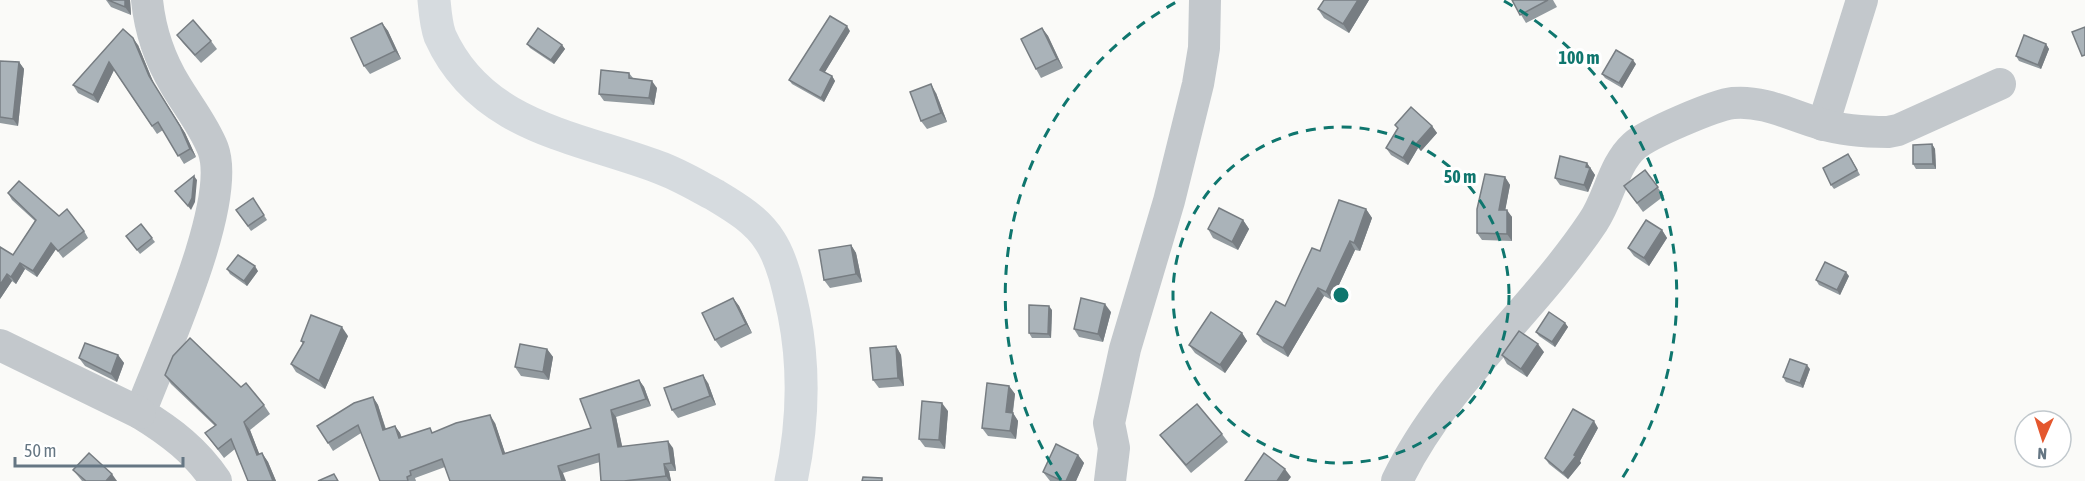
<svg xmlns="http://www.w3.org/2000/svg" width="2085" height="481" font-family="'Asap Condensed',sans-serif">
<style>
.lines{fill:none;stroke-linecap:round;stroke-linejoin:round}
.minor{stroke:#c3c8cc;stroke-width:32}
.major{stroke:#d6dbdf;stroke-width:33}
.wall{fill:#929a9f}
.shaded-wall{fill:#777d82}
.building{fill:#aab3b9;stroke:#777d82;stroke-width:1.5}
.ring{fill:none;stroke:#0f766e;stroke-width:3;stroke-dasharray:10 8}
.centre{fill:#0f766e;stroke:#fff;stroke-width:3}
.ring-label{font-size:18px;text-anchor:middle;font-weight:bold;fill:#0f766e;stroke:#fff;stroke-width:6;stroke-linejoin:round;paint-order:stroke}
</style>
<rect width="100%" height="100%" fill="#fafaf8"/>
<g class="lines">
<g class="minor">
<path d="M147,0C150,30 160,60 176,86C188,106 204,126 213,149C233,203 161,357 140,413C171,432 196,451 216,481"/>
<polyline points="1823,125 1862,0"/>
<polyline points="0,345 140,413"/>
<polyline points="1110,481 1114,448 1109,423 1125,349 1169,201 1198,84 1204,48 1205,0"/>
<path d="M1397,481C1444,383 1533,312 1593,222C1609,199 1613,165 1634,146C1647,134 1715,105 1733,103C1764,100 1792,116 1821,124C1841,130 1867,132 1888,132L1898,130L2000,84"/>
</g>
<path class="major" d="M434,0C435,11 436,25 440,36C481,127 575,136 658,167C678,174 696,185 715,195C735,207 757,220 770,241C783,261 789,291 794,314C805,370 803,425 791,481"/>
</g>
<g class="wall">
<polygon points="106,0 130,0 131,15 111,7"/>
<polygon points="1324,0 1369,0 1349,33 1324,18 1318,9"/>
<polygon points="1512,0 1553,0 1557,7 1526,23"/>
<polygon points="382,23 388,31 401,59 370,74 364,66"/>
<polygon points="1042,28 1048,36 1063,68 1041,78 1036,69"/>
<polygon points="850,31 825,72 832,76 835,81 824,102 792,84 789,80"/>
<polygon points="177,35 211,41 217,49 201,63 183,43"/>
<polygon points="527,44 562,45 565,49 554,64 530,48"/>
<polygon points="2046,44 2049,49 2041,69 2019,61 2016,56"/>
<polygon points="138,45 154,84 185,133 196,157 184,164 163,130 157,134 114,70 98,103 78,93 73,85"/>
<polygon points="0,61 19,62 24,69 18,126 0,123"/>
<polygon points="1636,64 1622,88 1605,78 1602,74"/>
<polygon points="629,73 633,78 657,88 654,105 604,101 599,94"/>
<polygon points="936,93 947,122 927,129 921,121"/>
<polygon points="1395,125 1432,126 1437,133 1421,151 1418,148 1408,165 1391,155 1386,148 1398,129"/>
<polygon points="1932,144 1935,149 1936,169 1916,169 1913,164"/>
<polygon points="1851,158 1860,175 1834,189 1831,185"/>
<polygon points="1587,163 1595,175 1588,192 1560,185 1555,178"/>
<polygon points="1645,170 1664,196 1643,212 1624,186"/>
<polygon points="1505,177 1510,185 1505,210 1512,217 1512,241 1482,240 1477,233"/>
<polygon points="8,193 59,216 84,231 88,238 63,258 56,249 37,277 25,269 16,284 12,281 0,299 13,255 35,221 12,200"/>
<polygon points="253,198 267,220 251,231 236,210"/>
<polygon points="1366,209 1372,218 1360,251 1355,250 1332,300 1324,296 1288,357 1263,342 1257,334 1285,306 1320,251"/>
<polygon points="1243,220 1249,229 1238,250 1213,238 1208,229"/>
<polygon points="141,224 155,242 140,254 126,236"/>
<polygon points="1662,230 1667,238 1649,266 1634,256 1628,248"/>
<polygon points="851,245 856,253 862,282 830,288 824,280"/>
<polygon points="227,269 258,271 247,286 230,274"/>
<polygon points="1849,276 1840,295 1819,285 1816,280"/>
<polygon points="733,298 739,306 752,333 721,348 715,340"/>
<polygon points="1052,310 1051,338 1032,338 1029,333"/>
<polygon points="1111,312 1103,342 1079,337 1074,329"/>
<polygon points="1565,323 1568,327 1555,347 1539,336 1536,332"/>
<polygon points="1242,333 1247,341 1225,373 1195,353 1189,345"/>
<polygon points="348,336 325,389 296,372 291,364 303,344 301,341"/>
<polygon points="896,346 901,355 904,386 879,388 873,380"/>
<polygon points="547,349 553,357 549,380 521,376 515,367"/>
<polygon points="1544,352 1527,377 1507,364 1502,355"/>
<polygon points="118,355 124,363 117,382 85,366 79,358"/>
<polygon points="1810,369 1803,388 1786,382 1783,377"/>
<polygon points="165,375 241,387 264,405 270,414 250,430 259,454 262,453 268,462 276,481 248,481 235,449 224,458 205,433 215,426 171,384"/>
<polygon points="639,380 644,387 651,406 616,417 622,447 673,448 676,471 669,471 671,481 601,481 600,462 563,473 445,467 415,478 416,481 380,481 361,433 333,451 328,443 373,397 378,405 386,429 395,426 400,433 402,438 495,423 505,453 591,428"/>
<polygon points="708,383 716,405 678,418 672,410"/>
<polygon points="1009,386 1015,394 1013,413 1018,421 1016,439 988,436 982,428"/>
<polygon points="948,411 945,449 925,447 919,439"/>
<polygon points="1598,428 1580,461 1581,463 1568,479 1549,464 1545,458"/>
<polygon points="1222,434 1228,442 1191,473 1166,443 1160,435"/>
<polygon points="1078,455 1084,463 1076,481 1050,481 1043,472"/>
<polygon points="73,470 117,481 82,481"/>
</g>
<g class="shaded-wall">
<polygon points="125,0 130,0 131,15 125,7"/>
<polygon points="1358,0 1369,0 1349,33 1343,24"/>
<polygon points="382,23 388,31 401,59 395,51"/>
<polygon points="847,26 850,31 823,75 820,70"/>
<polygon points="1042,28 1048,36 1063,68 1057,59"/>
<polygon points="133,38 138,45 154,84 185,133 196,157 190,149 149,76"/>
<polygon points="2046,44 2049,49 2041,69 2038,65"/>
<polygon points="562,45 565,49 554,64 551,60"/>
<polygon points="1633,60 1636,64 1622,88 1619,83"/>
<polygon points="19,62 24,69 18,126 13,119"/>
<polygon points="109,62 114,70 98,103 93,95"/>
<polygon points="832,76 835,81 824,102 821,98"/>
<polygon points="652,81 657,88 654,105 649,98"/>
<polygon points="931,84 936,93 947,122 941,113"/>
<polygon points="1432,126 1437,133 1421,151 1416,144"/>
<polygon points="1413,141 1418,148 1408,165 1403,158"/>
<polygon points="1932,144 1935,149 1936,169 1933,164"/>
<polygon points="1587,163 1595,175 1588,192 1584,185"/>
<polygon points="194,176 197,180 195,202 191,210 188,206"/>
<polygon points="1505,177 1510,185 1504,217 1499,210"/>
<polygon points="1366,209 1372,218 1360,251 1354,243"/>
<polygon points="1507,210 1512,217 1512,241 1507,234"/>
<polygon points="1243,220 1249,229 1238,250 1232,242"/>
<polygon points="1662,230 1667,238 1649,266 1644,258"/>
<polygon points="1350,241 1355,250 1332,300 1326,292"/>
<polygon points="51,243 56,249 37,277 33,271"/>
<polygon points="851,245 856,253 862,282 856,274"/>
<polygon points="20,263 25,269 16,284 11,277"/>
<polygon points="255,266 258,271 247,286 244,281"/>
<polygon points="1846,272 1849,276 1840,295 1837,290"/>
<polygon points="7,274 12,281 0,299 0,285"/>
<polygon points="1318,288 1324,296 1288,357 1283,348"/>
<polygon points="733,298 739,306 752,333 746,324"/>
<polygon points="1105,304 1111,312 1103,342 1098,334"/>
<polygon points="1049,306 1052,310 1051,338 1048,334"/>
<polygon points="1565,323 1568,327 1555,347 1552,342"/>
<polygon points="342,327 348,336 325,389 319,381"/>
<polygon points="1242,333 1247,341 1225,373 1220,365"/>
<polygon points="1538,344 1544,352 1527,377 1521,369"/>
<polygon points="896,346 901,355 904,386 898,378"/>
<polygon points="547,349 553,357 549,380 543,372"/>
<polygon points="118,355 124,363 117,382 111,374"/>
<polygon points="1807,365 1810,369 1803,388 1800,383"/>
<polygon points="703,375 708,383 716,405 710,396"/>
<polygon points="639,380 644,387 651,406 646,399"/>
<polygon points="1009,386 1015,394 1012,416 1013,413 1018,421 1016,439 1010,431 1006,412"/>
<polygon points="373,397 378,405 388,437 383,430"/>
<polygon points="942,403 948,411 945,449 939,440"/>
<polygon points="611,410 616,417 624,455 618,447"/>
<polygon points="490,415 495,423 508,462 503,454"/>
<polygon points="1594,421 1598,428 1580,461 1581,463 1568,479 1563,473"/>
<polygon points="244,422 250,430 263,463 257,455"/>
<polygon points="395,426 400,433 404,446 399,438"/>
<polygon points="668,441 673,448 676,471 671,463"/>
<polygon points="262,453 268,462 276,481 273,481"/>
<polygon points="1078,455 1084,463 1076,481 1066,481"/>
<polygon points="664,464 669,471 671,481 669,481 666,476"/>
<polygon points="558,466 563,473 566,481 562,481"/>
<polygon points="1285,469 1291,477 1288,481 1277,481"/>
<polygon points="112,474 117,481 106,481"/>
</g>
<g class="building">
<polygon points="108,0 125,0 125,7"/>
<polygon points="1324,0 1358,0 1343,24 1318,9"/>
<polygon points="1512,0 1548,0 1520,15"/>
<polygon points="830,16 847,26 820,70 832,76 821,98 789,80"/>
<polygon points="193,20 211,41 195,55 177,35"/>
<polygon points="382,23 395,51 364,66 351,38"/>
<polygon points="2085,27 2085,55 2082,56 2072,32"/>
<polygon points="538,28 562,45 551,60 527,44"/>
<polygon points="1042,28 1057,59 1036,69 1021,39"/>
<polygon points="123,29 133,38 149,76 180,126 190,149 178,156 158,122 152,126 109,62 93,95 73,85"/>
<polygon points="2024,35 2046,44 2038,65 2016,56"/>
<polygon points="1616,50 1633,60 1619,83 1602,74"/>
<polygon points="0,61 19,62 13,119 0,117"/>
<polygon points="601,70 629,73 629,78 652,81 649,98 599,94"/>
<polygon points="931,84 941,113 921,121 910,92"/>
<polygon points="1411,107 1432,126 1416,144 1413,141 1403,158 1386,148 1398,128 1395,125"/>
<polygon points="1932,144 1933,164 1913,164 1913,145"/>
<polygon points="1848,154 1857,170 1831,185 1823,168"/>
<polygon points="1560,156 1587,163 1586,167 1590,168 1584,185 1555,178"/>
<polygon points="1645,170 1658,187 1637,203 1624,186"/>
<polygon points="1485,174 1505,177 1499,210 1507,210 1507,234 1477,233 1477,209"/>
<polygon points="194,176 192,198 188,206 175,191"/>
<polygon points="19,181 59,216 67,209 84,231 58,251 51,243 33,271 20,263 11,277 7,274 0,285 0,247 13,255 36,220 8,193"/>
<polygon points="253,198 264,215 248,226 236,210"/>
<polygon points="1339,200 1366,209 1354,243 1350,241 1326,292 1318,288 1283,348 1257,334 1276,301 1285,306 1312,248 1320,251"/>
<polygon points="1219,208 1243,220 1232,242 1208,229"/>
<polygon points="1646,220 1662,230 1644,258 1628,248"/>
<polygon points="141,224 152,238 137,250 126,236"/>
<polygon points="851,245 856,274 824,280 819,250"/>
<polygon points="238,255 255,266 244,281 227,269"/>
<polygon points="1825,262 1846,272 1837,290 1816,280"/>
<polygon points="733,298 746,324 715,340 702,313"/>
<polygon points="1081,298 1105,304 1098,334 1074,329"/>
<polygon points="1029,305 1049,306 1048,334 1029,333"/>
<polygon points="1211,312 1242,333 1220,365 1189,345"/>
<polygon points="1549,312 1565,323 1552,342 1536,332"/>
<polygon points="311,315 342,327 319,381 291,364 304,342 301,341"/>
<polygon points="1519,331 1538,344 1521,369 1502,355"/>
<polygon points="190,338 241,387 246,383 264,405 244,422 257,455 262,453 273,481 248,481 231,439 218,449 205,433 216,425 165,375 173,356"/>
<polygon points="85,343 118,355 111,374 79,358"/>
<polygon points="520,344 547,349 543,372 515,367"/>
<polygon points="896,346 898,378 873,380 870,348"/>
<polygon points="1790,359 1807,365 1800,383 1783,377"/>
<polygon points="703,375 710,396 672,410 664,388"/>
<polygon points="639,380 646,399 611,410 618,447 668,441 671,463 664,464 666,476 624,481 601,481 599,454 558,466 562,481 450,481 442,459 410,471 411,475 407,477 408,481 380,481 358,425 328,443 317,426 354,403 373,397 383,430 395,426 399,438 430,428 432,433 456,423 490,415 503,454 591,428 580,399"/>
<polygon points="987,383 1009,386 1006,412 1013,413 1010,431 982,428"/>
<polygon points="922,401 942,403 939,440 919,439"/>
<polygon points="1197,404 1222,434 1186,465 1160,435"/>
<polygon points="1573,409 1594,421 1574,455 1576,456 1563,473 1545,458"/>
<polygon points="1056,444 1078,455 1066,481 1062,481 1043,472"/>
<polygon points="89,453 112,474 106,481 86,481 73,470"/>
<polygon points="1264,453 1285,469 1277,481 1245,481"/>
<polygon points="334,474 338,481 318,481"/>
<polygon points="863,477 882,478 882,481 862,481"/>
</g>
<g class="ring">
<circle cx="1341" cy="295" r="168"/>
<path d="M1061 480A336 336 0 0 1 1178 1M1504 1A336 336 0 0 1 1621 480"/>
</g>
<circle cx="1341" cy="295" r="9" class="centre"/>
<g class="ring-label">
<text x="1579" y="64">100 m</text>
<text x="1460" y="183">50 m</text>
</g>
<g transform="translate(2043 439) rotate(183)"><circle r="28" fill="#ffffff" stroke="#c1c8cd" stroke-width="1.5"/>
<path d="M0-4.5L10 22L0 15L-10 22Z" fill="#e4572e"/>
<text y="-9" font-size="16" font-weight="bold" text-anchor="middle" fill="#657683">N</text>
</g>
<path d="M15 457v9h168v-9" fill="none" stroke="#657683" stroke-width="3"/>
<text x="24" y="457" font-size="18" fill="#657683" stroke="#ffffff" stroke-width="4.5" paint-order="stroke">50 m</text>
</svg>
